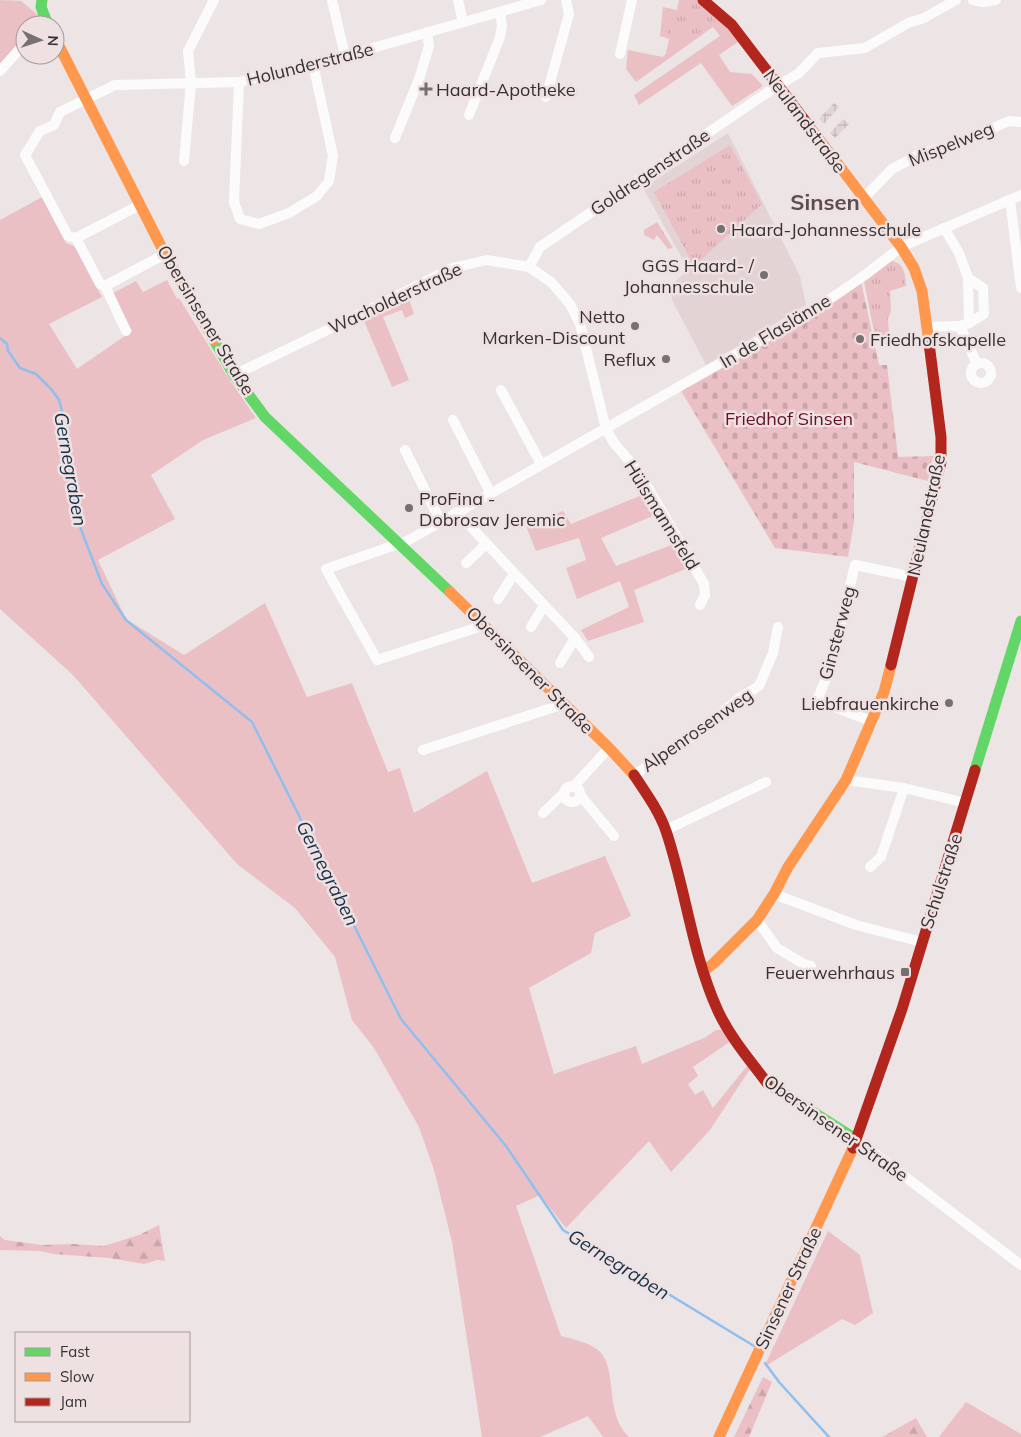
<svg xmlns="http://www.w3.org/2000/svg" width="1021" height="1437" font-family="Mulish,sans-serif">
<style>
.built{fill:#e3d3d4}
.industrial{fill:url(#industrial-grid)}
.green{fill:#ebc0c5}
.forest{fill:url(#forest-firs)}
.cemetery{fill:url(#cemetery-stones)}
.park{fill:url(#park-tufts)}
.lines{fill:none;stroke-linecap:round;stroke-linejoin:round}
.stream{stroke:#90beed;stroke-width:2.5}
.street{stroke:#fcfbfb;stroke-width:10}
.fast{stroke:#63d668;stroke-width:11}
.slow{stroke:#ff974d;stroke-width:11}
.jam{stroke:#b3261e;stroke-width:11}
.poi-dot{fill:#767070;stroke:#efe1e2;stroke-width:2}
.labels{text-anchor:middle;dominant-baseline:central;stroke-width:5;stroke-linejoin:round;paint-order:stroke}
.street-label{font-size:18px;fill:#363131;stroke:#efe1e2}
.poi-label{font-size:18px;fill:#363131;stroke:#efe1e2;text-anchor:end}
.park-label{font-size:18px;fill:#660f27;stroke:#efe1e2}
.water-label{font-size:19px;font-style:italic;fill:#13304b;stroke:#efe1e2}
.district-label{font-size:22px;font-weight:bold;fill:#5b4e50;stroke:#efe1e2}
</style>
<defs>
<pattern id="industrial-grid" width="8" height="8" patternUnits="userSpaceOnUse" patternTransform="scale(1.25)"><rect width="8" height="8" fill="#e3d3d4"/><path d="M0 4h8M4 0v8" fill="none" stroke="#c3b6b6"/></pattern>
<pattern id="forest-firs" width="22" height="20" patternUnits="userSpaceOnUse" patternTransform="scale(1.25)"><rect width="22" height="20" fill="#ebc0c5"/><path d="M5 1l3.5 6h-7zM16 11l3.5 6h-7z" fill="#caa5aa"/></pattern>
<pattern id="cemetery-stones" width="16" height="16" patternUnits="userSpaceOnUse" patternTransform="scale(1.25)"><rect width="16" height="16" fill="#ebc0c5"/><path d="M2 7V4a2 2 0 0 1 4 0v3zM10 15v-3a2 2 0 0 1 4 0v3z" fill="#caa5aa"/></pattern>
<pattern id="park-tufts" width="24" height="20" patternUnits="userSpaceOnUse" patternTransform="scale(1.25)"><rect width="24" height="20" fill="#ebc0c5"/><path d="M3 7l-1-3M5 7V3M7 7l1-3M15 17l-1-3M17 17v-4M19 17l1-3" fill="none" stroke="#caa5aa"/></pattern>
</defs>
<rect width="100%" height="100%" fill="#ece4e5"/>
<polygon class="built" points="728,133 800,276 806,305 706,365 672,300 671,286 688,269 643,188"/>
<g class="industrial">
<polygon points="834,103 839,107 824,124 819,119"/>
<polygon points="843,119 849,124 835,138 830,133"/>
</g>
<g class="green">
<polygon points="0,0 21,1 44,20 39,25 25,25 25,40 0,67"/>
<polygon points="679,0 700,0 741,40 719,55 730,72 752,74 763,86 732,106 701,63 639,105 634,95 720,36 713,27 636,82 626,69 628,50 663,57 666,53 669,39 660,36 663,7 677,10"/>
<path d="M42,197L66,243L76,247L102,297L49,324L77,369L132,331L113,293L136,281L143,292L167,280L177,299L179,298L231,382L256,418L203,440L151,475L175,519L98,560L126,619L184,655L265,603L307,697L352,683L388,772L400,768L414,813L487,771L532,883L605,856L631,916L595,933L591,953L529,988L554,1074L636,1046L642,1064L706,1037L716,1030H724L731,1041L693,1067L698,1076L688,1084L695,1095L703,1090L713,1108L747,1066L750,1069L710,1130L671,1172L649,1141L566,1228L540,1195L516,1206L561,1336C573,1339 587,1342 598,1350C619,1367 603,1413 629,1437H603L588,1416L540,1437H482L452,1242L434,1170L419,1127L374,1048L352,1020L335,957L295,908L237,864L73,675L0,609V220Z"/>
<polygon points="409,299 414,314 405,318 402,310 383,317 409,380 392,387 364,321"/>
<polygon points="642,495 655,515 601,538 616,566 674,544 688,568 634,590 644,622 588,641 581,630 629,607 620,581 577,599 566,568 586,560 579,538 536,551 526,526 563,511 571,524"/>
<polygon points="828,1231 860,1255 873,1313 855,1325 842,1319 764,1367"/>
<polygon points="966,1402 1021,1434 1021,1437 939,1437"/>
</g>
<g class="forest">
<polygon points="159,1225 165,1261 157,1260 144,1264 109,1258 54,1254 40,1251 0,1250 0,1236 5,1240 42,1245 73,1244 104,1246 139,1235"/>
<polygon points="763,1377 772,1382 749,1437 734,1437"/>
<polygon points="916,1418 927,1437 882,1437"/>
</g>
<polygon class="cemetery" points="861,281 879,365 887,365 898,457 933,456 928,481 854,462 854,522 848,557 775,548 680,389"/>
<g class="park">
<polygon points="682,0 692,0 715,20 691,40 667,34 670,12 680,11"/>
<polygon points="730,145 762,204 694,266 654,192"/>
<polygon points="657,222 673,248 668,249 657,235 654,240 644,235 644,230"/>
<path d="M892,261C905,264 905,274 906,286L890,291L891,311L888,319L889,334L875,337L864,281Z"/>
</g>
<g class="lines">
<g class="stream">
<polyline points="0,338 7,344 8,351 20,368 36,374 52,390 59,400 64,418 77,519 102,584 126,620 252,722 401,1019 506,1146 563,1230 754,1346"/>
<polyline points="765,1363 779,1382 829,1437"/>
</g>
<g class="street">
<polyline points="332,0 345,56"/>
<polyline points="458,0 463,22"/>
<polyline points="973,0 983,2 996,0"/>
<polyline points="620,54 632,0"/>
<polyline points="0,71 25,43"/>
<polyline points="239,82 234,202 240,219 259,224 289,213 317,196 329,181 333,156 313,64"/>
<polyline points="546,97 569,14 566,0"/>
<polyline points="469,115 500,37 502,26 500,12"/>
<polyline points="395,138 419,79 429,46 427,32"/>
<polyline points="184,161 191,83 188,51 214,0"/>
<polyline points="863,199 892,169 920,154 959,143 1009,121 1021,122"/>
<polyline points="1010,200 1021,288"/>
<polyline points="140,205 76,238 68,236 25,155 40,131 54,125 60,112 115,85 239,82 345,56 541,0"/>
<polyline points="944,228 959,253 968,278 969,323 960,326 977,364"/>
<polyline points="76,238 100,284 105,286 165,254"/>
<polyline points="529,267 540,247 771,90 799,73 818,53 865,48 908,23 924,18 956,0"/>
<polyline points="968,278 983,288 984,314 969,323"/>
<polyline points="105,286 126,331"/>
<polyline points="927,327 960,326"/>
<circle cx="981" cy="373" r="10"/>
<polyline points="234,375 381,304 452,268 487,260 529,267 551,282 570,304 580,324 606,429 614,443 639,472 704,584 705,595 700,605"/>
<polyline points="501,390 541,464"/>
<polyline points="453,420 491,494"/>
<polyline points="405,450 441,522"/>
<polyline points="457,512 575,638 589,657"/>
<polyline points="466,563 486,544"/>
<polyline points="498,599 514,574"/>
<polyline points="485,625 377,660 326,569 407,541 814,310 865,275 901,247 1021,195"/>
<polyline points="531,627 544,606"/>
<polyline points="560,663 575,638"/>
<polyline points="873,722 817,700 830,669 855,565 913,577"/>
<polyline points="423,750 564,704"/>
<polyline points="634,775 689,739 741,697 759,686 773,653 778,627"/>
<polyline points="846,780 904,788 966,803"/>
<circle cx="572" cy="794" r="8"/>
<polyline points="573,787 609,748"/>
<polyline points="580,795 614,836"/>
<polyline points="543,813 565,792"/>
<polyline points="666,830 766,782"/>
<polyline points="870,867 881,857 904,788"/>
<polyline points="774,894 856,925 922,942"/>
<polyline points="757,920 777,948 804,964 811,966"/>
<polyline points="857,1140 1021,1265"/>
</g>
<g class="fast">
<polyline points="42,0 41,7 48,25"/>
<polyline points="214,340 234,375 265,417 450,592"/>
<polyline points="975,770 1021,621"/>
<polyline points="767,1083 857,1140"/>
</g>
<g class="slow">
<polyline points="55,38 165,254 214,340"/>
<polyline points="809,126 901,247 914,268 922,291 929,343"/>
<polyline points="450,592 609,748 634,775"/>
<polyline points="703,971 713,964 757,920 774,894 788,867 846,780 884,692 891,665"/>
<polyline points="719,1437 853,1148"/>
</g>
<g class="jam">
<polyline points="703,0 732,25 809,126"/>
<polyline points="891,665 941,462 941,437 929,343"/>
<path d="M634,775C646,793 659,811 666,831C686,890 692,954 718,1011C730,1037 750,1060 767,1083"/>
<polyline points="853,1148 902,1009 975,770"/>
</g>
</g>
<g class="poi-dot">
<path d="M423.5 81.5h5v5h5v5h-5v5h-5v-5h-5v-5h5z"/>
<circle cx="721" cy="229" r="5"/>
<circle cx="764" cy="275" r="5"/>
<circle cx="635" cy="326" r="5"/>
<circle cx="860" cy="339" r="5"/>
<circle cx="666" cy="359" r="5"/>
<circle cx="409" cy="508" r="5"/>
<circle cx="949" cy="703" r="5"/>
<rect x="900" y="967" width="10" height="10" rx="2.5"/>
</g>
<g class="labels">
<g class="street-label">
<text transform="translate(310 64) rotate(-14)">Holunderstraße</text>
<text transform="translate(805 121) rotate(53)">Neulandstraße</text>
<text transform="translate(951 144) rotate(-22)">Mispelweg</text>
<text transform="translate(650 172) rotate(-34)">Goldregenstraße</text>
<text transform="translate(395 298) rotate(-25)">Wacholderstraße</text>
<text transform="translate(206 320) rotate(59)">Obersinsener Straße</text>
<text transform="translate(775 331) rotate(-31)">In de Flaslänne</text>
<text transform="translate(662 515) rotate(58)">Hülsmannsfeld</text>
<text transform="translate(926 515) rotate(-78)">Neulandstraße</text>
<text transform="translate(837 633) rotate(-75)">Ginsterweg</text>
<text transform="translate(530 670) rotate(45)">Obersinsener Straße</text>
<text transform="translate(697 730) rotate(-35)">Alpenrosenweg</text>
<text transform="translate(941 881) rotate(-72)">Schulstraße</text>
<text transform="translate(836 1128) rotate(35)">Obersinsener Straße</text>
<text transform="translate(788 1288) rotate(-65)">Sinsener Straße</text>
</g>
<g class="poi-label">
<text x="436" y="89" text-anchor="start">Haard-Apotheke</text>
<text x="731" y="229" text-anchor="start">Haard-Johannesschule</text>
<text x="754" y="265">GGS Haard- /<tspan x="754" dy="21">Johannesschule</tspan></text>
<text x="625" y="316">Netto<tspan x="625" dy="21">Marken-Discount</tspan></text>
<text x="870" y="339" text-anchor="start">Friedhofskapelle</text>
<text x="656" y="359">Reflux</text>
<text x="419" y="498" text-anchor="start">ProFina -<tspan x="419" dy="21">Dobrosav Jeremic</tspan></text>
<text x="939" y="703">Liebfrauenkirche</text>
<text x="895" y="972">Feuerwehrhaus</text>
</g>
<g class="park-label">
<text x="789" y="418">Friedhof Sinsen</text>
</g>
<g class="water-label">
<text transform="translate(71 469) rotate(80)">Gernegraben</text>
<text transform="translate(328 873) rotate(63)">Gernegraben</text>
<text transform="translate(619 1264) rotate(32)">Gernegraben</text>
</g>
<g class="district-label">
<text x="825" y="202">Sinsen</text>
</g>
</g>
<rect x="15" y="1332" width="175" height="90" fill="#efe1e2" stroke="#a59b9b"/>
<rect x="25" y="1348" width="25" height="8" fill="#63d668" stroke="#a59b9b"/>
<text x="60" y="1357" font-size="15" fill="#363131">Fast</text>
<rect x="25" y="1373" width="25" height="8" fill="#ff974d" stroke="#a59b9b"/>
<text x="60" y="1382" font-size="15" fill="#363131">Slow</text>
<rect x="25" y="1398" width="25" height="8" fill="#b3261e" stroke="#a59b9b"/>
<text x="60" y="1407" font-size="15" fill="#363131">Jam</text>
<g transform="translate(40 40) rotate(93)"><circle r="24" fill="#efe1e2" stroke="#a59b9b"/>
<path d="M0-4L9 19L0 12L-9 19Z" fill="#767070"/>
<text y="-8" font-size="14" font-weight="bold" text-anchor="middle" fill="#363131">N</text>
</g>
</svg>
